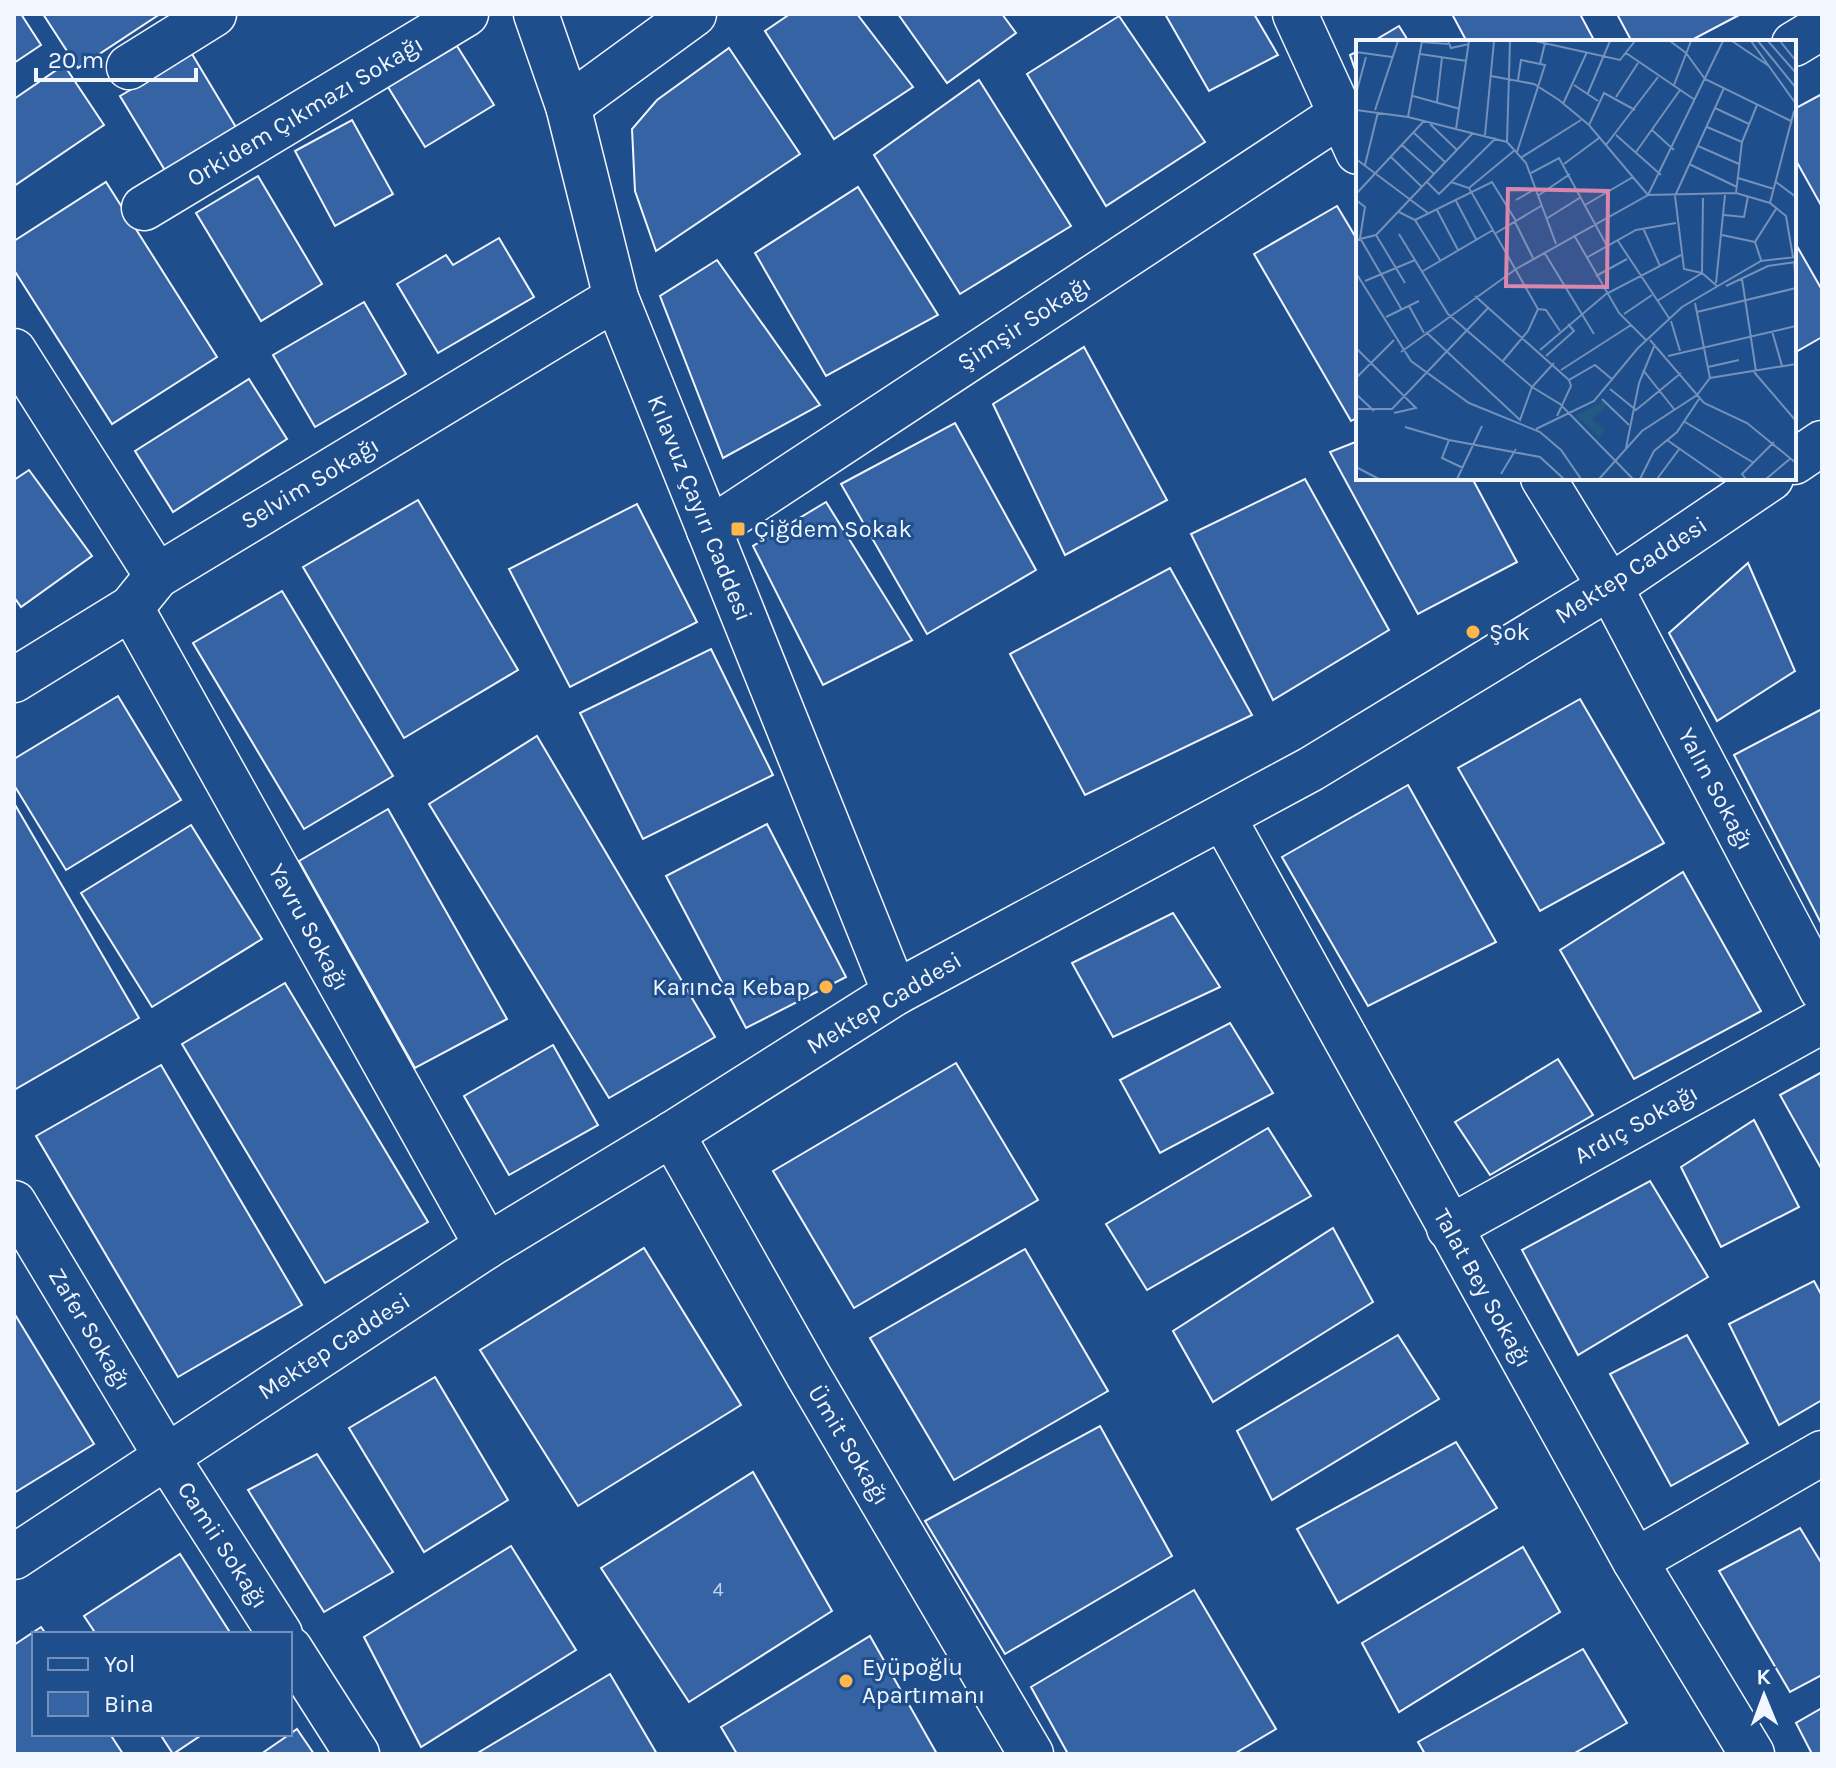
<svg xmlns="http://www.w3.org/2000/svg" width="1836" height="1768" font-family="Karla,sans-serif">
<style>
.building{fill:#3563a3;stroke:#f2f6ff;stroke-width:2}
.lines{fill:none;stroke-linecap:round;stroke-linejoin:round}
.minor-casing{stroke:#f2f6ff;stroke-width:47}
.minor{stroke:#1f4e8c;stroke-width:44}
.poi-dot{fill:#ffb74d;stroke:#1f4e8c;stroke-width:3}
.labels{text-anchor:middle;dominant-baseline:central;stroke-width:6;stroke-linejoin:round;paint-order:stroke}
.number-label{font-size:20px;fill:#c3d1e8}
.street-label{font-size:24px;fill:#f2f6ff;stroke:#1f4e8c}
.poi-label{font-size:24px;fill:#f2f6ff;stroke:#1f4e8c;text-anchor:start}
.inset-road{fill:none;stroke:#7391ba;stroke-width:2}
.view{fill:#da87ad;fill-opacity:0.15;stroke:#da87ad;stroke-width:4}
.inset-edge{fill:none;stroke:#f2f6ff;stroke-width:4}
</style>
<rect width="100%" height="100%" fill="#1f4e8c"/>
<g class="building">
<polygon points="14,14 21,14 41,45 14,63"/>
<polygon points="43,14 160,14 78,68"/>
<polygon points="790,14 857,14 913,87 834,139 765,31"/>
<polygon points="898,14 1002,14 1016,33 947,83"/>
<polygon points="1165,14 1254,14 1278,55 1209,91"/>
<polygon points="1452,14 1580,14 1595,42 1467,42"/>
<polygon points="1617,14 1741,14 1688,42 1632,42"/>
<polygon points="1119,16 1205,142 1106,206 1027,74"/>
<polygon points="1399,26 1409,42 1372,42"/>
<polygon points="457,46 494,105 425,147 388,87"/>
<polygon points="729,48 800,154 656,251 635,191 632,129 657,100"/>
<polygon points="1358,51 1358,78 1350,55"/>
<polygon points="192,54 243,139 172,182 120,96"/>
<polygon points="64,65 104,125 14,186 14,99"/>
<polygon points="979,80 1071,226 960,294 874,155"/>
<polygon points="1822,94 1822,207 1794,157 1794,109"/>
<polygon points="352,120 393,194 335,226 295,151"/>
<polygon points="258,176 322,284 261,321 196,213"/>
<polygon points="106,182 217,357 112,424 14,270 14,241"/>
<polygon points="858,187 938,315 826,376 755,253"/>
<polygon points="1337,206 1358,241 1358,417 1351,421 1254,254"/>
<polygon points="499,238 534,297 438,353 397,284 446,255 453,265"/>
<polygon points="1794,241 1822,290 1822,337 1794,353"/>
<polygon points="717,260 820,405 723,458 660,296"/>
<polygon points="364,302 406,374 315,427 273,355"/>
<polygon points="1084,347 1167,500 1065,555 993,404"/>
<polygon points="249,379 287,439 173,512 135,451"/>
<polygon points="955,423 1036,570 927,634 841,484"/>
<polygon points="1358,441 1358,478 1472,478 1517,562 1418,614 1330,452"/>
<polygon points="29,470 92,556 21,607 14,597 14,480"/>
<polygon points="1305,479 1389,630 1273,700 1191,534"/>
<polygon points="418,500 518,670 404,738 303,567"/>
<polygon points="826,502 912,640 823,685 753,546"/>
<polygon points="637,504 697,622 570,687 509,569"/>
<polygon points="1748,563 1795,671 1717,721 1669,633"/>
<polygon points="1170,568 1252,715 1085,795 1010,654"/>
<polygon points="282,591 393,776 304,829 193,643"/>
<polygon points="711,649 773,775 643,839 580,713"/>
<polygon points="118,696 181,800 66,870 14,785 14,759"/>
<polygon points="1580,699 1664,843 1540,911 1458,768"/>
<polygon points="1822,709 1822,925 1734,755"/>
<polygon points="537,736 715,1037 609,1098 429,804"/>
<polygon points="1408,785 1496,942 1368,1006 1282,857"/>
<polygon points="14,803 139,1018 14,1090"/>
<polygon points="388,809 507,1019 415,1068 299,861"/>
<polygon points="767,824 846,977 746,1028 666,876"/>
<polygon points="191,825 262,939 152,1007 81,893"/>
<polygon points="1683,872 1761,1011 1634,1079 1560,950"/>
<polygon points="1173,913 1220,987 1113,1037 1072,963"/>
<polygon points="285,983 428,1222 325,1283 182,1044"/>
<polygon points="1230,1023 1273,1093 1160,1153 1120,1080"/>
<polygon points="553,1045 598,1125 509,1175 464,1096"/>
<polygon points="1558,1059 1593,1115 1490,1175 1455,1122"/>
<polygon points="956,1063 1038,1200 854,1308 773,1171"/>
<polygon points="161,1065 302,1305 178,1377 36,1136"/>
<polygon points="1822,1072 1822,1170 1780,1095"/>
<polygon points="1754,1120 1799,1207 1721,1247 1681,1167"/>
<polygon points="1268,1128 1311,1196 1147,1290 1106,1224"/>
<polygon points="1650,1181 1708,1277 1578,1355 1522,1250"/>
<polygon points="1333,1228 1373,1302 1213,1402 1173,1331"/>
<polygon points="644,1248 741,1405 578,1506 480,1350"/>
<polygon points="1025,1249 1108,1391 954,1480 870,1338"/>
<polygon points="1814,1281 1822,1296 1822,1400 1779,1425 1729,1324"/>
<polygon points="14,1313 94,1444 14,1493"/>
<polygon points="1398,1335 1439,1399 1272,1500 1237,1431"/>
<polygon points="1687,1335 1748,1443 1671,1486 1610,1374"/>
<polygon points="435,1377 508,1500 424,1552 349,1428"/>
<polygon points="1100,1426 1172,1556 1005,1654 925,1521"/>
<polygon points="1456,1442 1497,1508 1338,1603 1297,1529"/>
<polygon points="317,1454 393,1572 324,1612 248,1490"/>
<polygon points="753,1472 832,1611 689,1702 601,1568"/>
<polygon points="1800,1528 1822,1564 1822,1675 1790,1692 1719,1571"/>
<polygon points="511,1546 576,1650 421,1747 364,1637"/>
<polygon points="1523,1547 1560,1612 1399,1712 1362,1643"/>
<polygon points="180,1554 231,1634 96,1634 84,1616"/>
<polygon points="1194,1590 1276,1729 1234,1754 1068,1754 1031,1687"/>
<polygon points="41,1627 46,1634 34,1634 34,1734 110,1734 123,1754 14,1754 14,1645"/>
<polygon points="870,1636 937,1754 737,1754 721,1727"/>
<polygon points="1583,1649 1627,1723 1573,1754 1425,1754 1418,1742"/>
<polygon points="610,1674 657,1754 476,1754"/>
<polygon points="1822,1708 1822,1754 1812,1754 1796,1723"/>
<polygon points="297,1729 314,1754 261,1754 290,1734"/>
<polygon points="160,1734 203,1734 173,1754"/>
</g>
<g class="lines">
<defs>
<g id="minor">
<polyline points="536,14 568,106 616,298 895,993"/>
<polyline points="1295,14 1358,152"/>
<polyline points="1794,44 1822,27"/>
<polyline points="129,67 214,14"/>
<polyline points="568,106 694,14"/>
<polyline points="144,208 466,14"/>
<polyline points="14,351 157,576"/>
<polyline points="1794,462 1822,443"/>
<polyline points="1543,478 1610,587 1822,990"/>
<polyline points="709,530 1340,115"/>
<polyline points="131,608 487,1246"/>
<polyline points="14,680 131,608 157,576 616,298"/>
<polyline points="1223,817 1635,1561 1752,1754"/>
<polyline points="672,1134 808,1375 1031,1754"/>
<polyline points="14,1203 166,1456 280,1634"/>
<polyline points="1449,1228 1822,1021"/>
<polyline points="14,1557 487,1246 672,1134 895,993 1311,769 1610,587 1771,478"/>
<polyline points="1635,1561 1822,1453"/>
<polyline points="290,1649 357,1754"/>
</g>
</defs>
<use href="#minor" class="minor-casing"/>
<use href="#minor" class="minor"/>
</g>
<g class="poi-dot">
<rect x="730" y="521" width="16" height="16" rx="4"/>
<circle cx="1473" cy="632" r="8"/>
<circle cx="826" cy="987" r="8"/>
<circle cx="846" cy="1681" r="8"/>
</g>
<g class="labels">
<g class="number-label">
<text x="718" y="1589">4</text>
</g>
<g class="street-label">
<text transform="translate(305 111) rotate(-31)">Orkidem Çıkmazı Sokağı</text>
<text transform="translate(1024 323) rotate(-33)">Şimşir Sokağı</text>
<text transform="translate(310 483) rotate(-31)">Selvim Sokağı</text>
<text transform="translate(700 508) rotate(68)">Kılavuz Çayırı Caddesi</text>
<text transform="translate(1631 570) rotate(-33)">Mektep Caddesi</text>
<text transform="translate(1716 789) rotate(62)">Yalın Sokağı</text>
<text transform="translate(309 927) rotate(61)">Yavru Sokağı</text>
<text transform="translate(884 1003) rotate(-31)">Mektep Caddesi</text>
<text transform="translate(1636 1124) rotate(-29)">Ardıç Sokağı</text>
<text transform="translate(1483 1288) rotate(61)">Talat Bey Sokağı</text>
<text transform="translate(90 1329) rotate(59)">Zafer Sokağı</text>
<text transform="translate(334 1346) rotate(-33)">Mektep Caddesi</text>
<text transform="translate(849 1445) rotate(59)">Ümit Sokağı</text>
<text transform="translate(223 1545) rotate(57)">Camii Sokağı</text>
</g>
<g class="poi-label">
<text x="754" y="529">Çiğdem Sokak</text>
<text x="1489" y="632">Şok</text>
<text x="810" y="987" text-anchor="end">Karınca Kebap</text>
<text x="862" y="1667">Eyüpoğlu<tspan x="862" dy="28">Apartımanı</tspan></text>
</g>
</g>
<g transform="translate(1356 40)">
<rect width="440" height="440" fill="#1f4e8c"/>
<path d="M247,362L251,365L236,379L249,390L243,397L220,375Z" fill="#245a82"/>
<path class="inset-road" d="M92,1L95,8L113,4M179,1L264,20L279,1M314,1L330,13L349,39L435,81M376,1L413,26M395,1L440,64M402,1L440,48M412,1L440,33M424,1L440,21M66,2L92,4M0,12L36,17M270,13L339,60M64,14L111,21M135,36L178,44L203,60L233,85L292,155M162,40L165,20L184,24M218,45L242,61M318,45L335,1M232,53L254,1M0,54L10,17M57,56L104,69M260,57L282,23M81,62L86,17M207,64L231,12M359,68L393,84M0,70L52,77L151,102L170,123L200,204M19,70L42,1M52,77L66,1M74,84L101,110M233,85L248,53L279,70M351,87L386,102M100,89L113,1M296,90L318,110M57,92L89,122M129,95L138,1M260,95L305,135M151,102L154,1M46,105L78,134M250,105L302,37M342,106L383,124M161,112L189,25L184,24L189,3M280,112L324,50M35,117L66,147M166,117L225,80M0,119L72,173M208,124L243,98M333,124L381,147M9,125L22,72M175,133L203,118L251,206M382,138L418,149M71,142L83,154L140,98M95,142L113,148L182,269L172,291L146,322M420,142L440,157M113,148L159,110M380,153L386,102L401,65M0,154L68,81M183,155L214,134M292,155L380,153L414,163L430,176L437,217M0,160L9,167L4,198M160,160L181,148M100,161L120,199M414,163L438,71M229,165L277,137M81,170L102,210M43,172L59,180L84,220M368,175L388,177L392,156M190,179L225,157M59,180L136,142L160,181M159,182L177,218M287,188L304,226M140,193L185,166M43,194L92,274L176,347L204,364L277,439M20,195L49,243M218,195L263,273L290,300M366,195L399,202M4,198L46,270M0,200L20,195L117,93M262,201L313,278M188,212L238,294M230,218L280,190L320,183M405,220L399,202L420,169M438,221L440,246M67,231L137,190M0,233L55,321L113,363L184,392L205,410L225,439M240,236L271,219M386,239L400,331M9,241L59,220M360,243L369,155M361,246L346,233L328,229L319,156L368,48M370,246L412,226L440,222M119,256L213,340M301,261L346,233L347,158M339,263L354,338M53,266L68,293M182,269L190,270L204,291M341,272L440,248M268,274L296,255M30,277L63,261M315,281L324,311M416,291L426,326M70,292L164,380L176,347L198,323M294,300L348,363L391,383L440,423M0,308L60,368L38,373M184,310L250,254L325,215M45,312L160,229L292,155L367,1M190,316L218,291L212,284M312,316L440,286M352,327L383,320M205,330L275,285M287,330L318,369M398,332L440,381M0,338L38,300M254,349L280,370L325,333M0,354L18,371M246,359L273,385M0,369H36L133,267M201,376L215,346L213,340L239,325L257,340M329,382L398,423M49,387L93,400L184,417L208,439M180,389L238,361L282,308L326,267L405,221L440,217M93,400L86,418L107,428M311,400L367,439M270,408L283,343L299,304M0,427L23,439M145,434L160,409M101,439L126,386M243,439L286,391L341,355L354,338L440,324M284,439L298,411L321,392L343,359M301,439L324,408M390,439L386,434L418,402M410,439L435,418"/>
<path class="view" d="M152,149L252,151L251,247L150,246Z"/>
<rect width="440" height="440" class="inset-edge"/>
</g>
<rect width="1836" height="1768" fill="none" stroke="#f2f6ff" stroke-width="32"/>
<rect x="32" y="1632" width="260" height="104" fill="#1f4e8c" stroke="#7391ba" stroke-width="2"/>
<rect x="48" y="1658" width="40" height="12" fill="#1f4e8c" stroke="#7391ba" stroke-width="2"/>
<text x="104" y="1672" font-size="24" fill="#f2f6ff">Yol</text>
<rect x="48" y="1692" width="40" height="24" fill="#3563a3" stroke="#7391ba" stroke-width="2"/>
<text x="104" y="1712" font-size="24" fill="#f2f6ff">Bina</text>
<g transform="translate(1764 1696) rotate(359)" stroke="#1f4e8c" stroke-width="6" paint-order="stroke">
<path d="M0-6L14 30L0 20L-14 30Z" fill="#f2f6ff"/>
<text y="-12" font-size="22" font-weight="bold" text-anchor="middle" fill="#f2f6ff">K</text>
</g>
<path d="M36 68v12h160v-12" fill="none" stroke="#f2f6ff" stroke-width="4"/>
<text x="48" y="68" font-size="24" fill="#f2f6ff" stroke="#1f4e8c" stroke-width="6" paint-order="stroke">20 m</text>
</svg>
